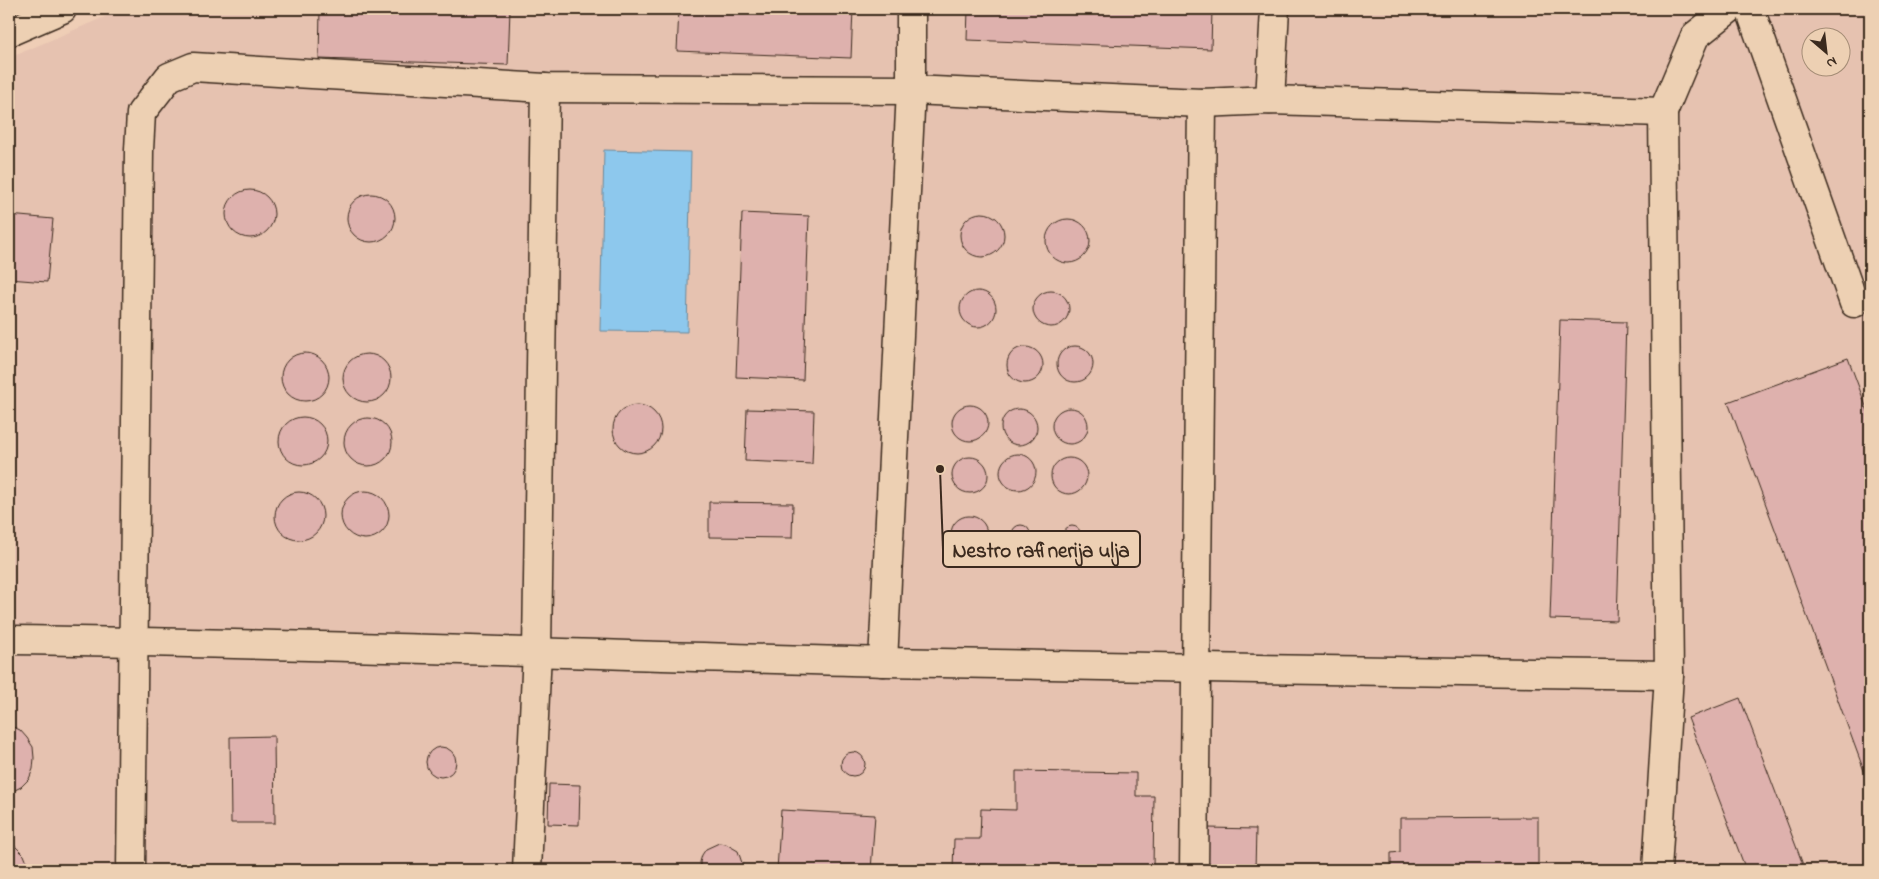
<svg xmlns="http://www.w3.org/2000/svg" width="1879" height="879" font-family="'Indie Flower',sans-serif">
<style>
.built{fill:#e6c2b0;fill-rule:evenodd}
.water{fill:#8dc8ed;stroke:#6c899a}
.building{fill:#deb1ad;stroke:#3b2a1e}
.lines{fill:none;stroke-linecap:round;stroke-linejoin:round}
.minor-casing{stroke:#3b2a1e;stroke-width:31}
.minor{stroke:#edd0b3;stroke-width:28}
.leader{fill:none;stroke:#3b2a1e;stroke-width:2}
.callout-dot{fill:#3b2a1e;stroke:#edd0b3;stroke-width:2}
.callout{fill:#edd0b3;stroke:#3b2a1e;stroke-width:2}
.callout-label{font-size:21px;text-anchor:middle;font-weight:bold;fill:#3b2a1e}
</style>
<rect width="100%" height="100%" fill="#efceb6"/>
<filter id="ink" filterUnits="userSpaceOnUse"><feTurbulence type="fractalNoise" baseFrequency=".02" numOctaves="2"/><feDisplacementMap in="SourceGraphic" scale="10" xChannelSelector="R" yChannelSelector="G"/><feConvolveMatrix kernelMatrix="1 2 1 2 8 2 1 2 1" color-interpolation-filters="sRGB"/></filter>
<g filter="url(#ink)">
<path class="built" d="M123,9H1870V870H9V58ZM1812,38H1842V68H1812Z"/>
<polygon class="water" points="604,150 691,152 687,332 600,331"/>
<g class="building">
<polygon points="320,9 510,9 508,65 319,59"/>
<polygon points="679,9 853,9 851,58 677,51"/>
<polygon points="968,9 1212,9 1211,49 967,40"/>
<circle cx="250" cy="214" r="24"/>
<circle cx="371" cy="218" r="24"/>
<polygon points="742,213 809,216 803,380 736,377"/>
<circle cx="982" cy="235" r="22"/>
<polygon points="9,215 53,219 47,282 9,279"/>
<circle cx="1068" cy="241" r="22"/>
<circle cx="978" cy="309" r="18"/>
<circle cx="1051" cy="309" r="18"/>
<polygon points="1560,320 1626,322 1617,621 1550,619"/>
<circle cx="1075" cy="364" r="18"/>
<circle cx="1025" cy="365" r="18"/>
<circle cx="305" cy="377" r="24"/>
<circle cx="367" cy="378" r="24"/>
<polygon points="1848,358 1870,417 1870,787 1728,402"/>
<circle cx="970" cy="423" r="18"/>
<circle cx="637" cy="429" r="24"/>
<circle cx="1070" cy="426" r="18"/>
<polygon points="747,409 814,411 812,464 745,461"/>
<circle cx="1019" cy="427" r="18"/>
<circle cx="303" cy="441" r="24"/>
<circle cx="368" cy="442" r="24"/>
<circle cx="1018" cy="472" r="18"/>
<circle cx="970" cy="475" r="18"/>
<circle cx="1069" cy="476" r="18"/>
<circle cx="365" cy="515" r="24"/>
<circle cx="299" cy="516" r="24"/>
<polygon points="709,502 793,503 792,538 709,537"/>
<circle cx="969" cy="534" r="18"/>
<circle cx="1021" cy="534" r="9"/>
<circle cx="1072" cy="535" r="9"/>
<polygon points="1740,698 1805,870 1746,870 1688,718"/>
<polygon points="9,725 20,730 27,738 33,747 34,758 33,769 29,779 21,787 9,793"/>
<polygon points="274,736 275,823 231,823 230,737"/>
<circle cx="441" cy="762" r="15"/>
<circle cx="853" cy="764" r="12"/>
<polygon points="1016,771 1136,773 1136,796 1154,796 1153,870 953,870 954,839 980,839 981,809 1016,810"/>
<polygon points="549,784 580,785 579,825 548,824"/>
<polygon points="781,810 875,815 871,870 777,870"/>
<polygon points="1538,817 1538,865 1527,865 1527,870 1391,870 1391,853 1400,852 1400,818"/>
<polygon points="1208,828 1256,829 1255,870 1207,870"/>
<polygon points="9,843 16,847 24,855 30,870 9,870"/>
<polygon points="719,843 726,844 738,851 742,863 741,870 701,870 700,862 702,855 706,849"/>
</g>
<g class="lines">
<defs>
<g id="minor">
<polyline points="1750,9 1854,303"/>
<polyline points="9,32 62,9"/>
<polyline points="1270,100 1275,9"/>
<path d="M9,640C301,643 593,655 885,662C1146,668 1408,671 1669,675"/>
<polyline points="883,662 911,90 911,9"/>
<polyline points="131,870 139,150 141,113 169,77 193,67 545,88 911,90 1202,103 1270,100 1663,112 1695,36 1729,9"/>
<polyline points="527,870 537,651 545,88"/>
<polyline points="1194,870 1202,103"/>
<polyline points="1657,870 1669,675 1663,112"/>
</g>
</defs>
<use href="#minor" class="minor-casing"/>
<use href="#minor" class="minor"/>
</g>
</g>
<path class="leader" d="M940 469L943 549"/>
<circle class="callout-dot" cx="940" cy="469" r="5"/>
<rect class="callout" x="943" y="531" width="197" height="36" rx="5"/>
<g class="callout-label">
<text x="1041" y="557">Nestro rafinerija ulja</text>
</g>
<rect width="1879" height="879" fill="none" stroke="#edd0b3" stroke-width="30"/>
<rect x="15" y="15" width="1849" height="849" fill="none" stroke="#3b2a1e" stroke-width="2" filter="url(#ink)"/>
<g transform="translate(1826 52) rotate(152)"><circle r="24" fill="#edd0b3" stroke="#a68e77"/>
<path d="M0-4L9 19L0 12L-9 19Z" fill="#3b2a1e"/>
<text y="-8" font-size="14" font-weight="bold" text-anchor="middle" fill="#3b2a1e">N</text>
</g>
</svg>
